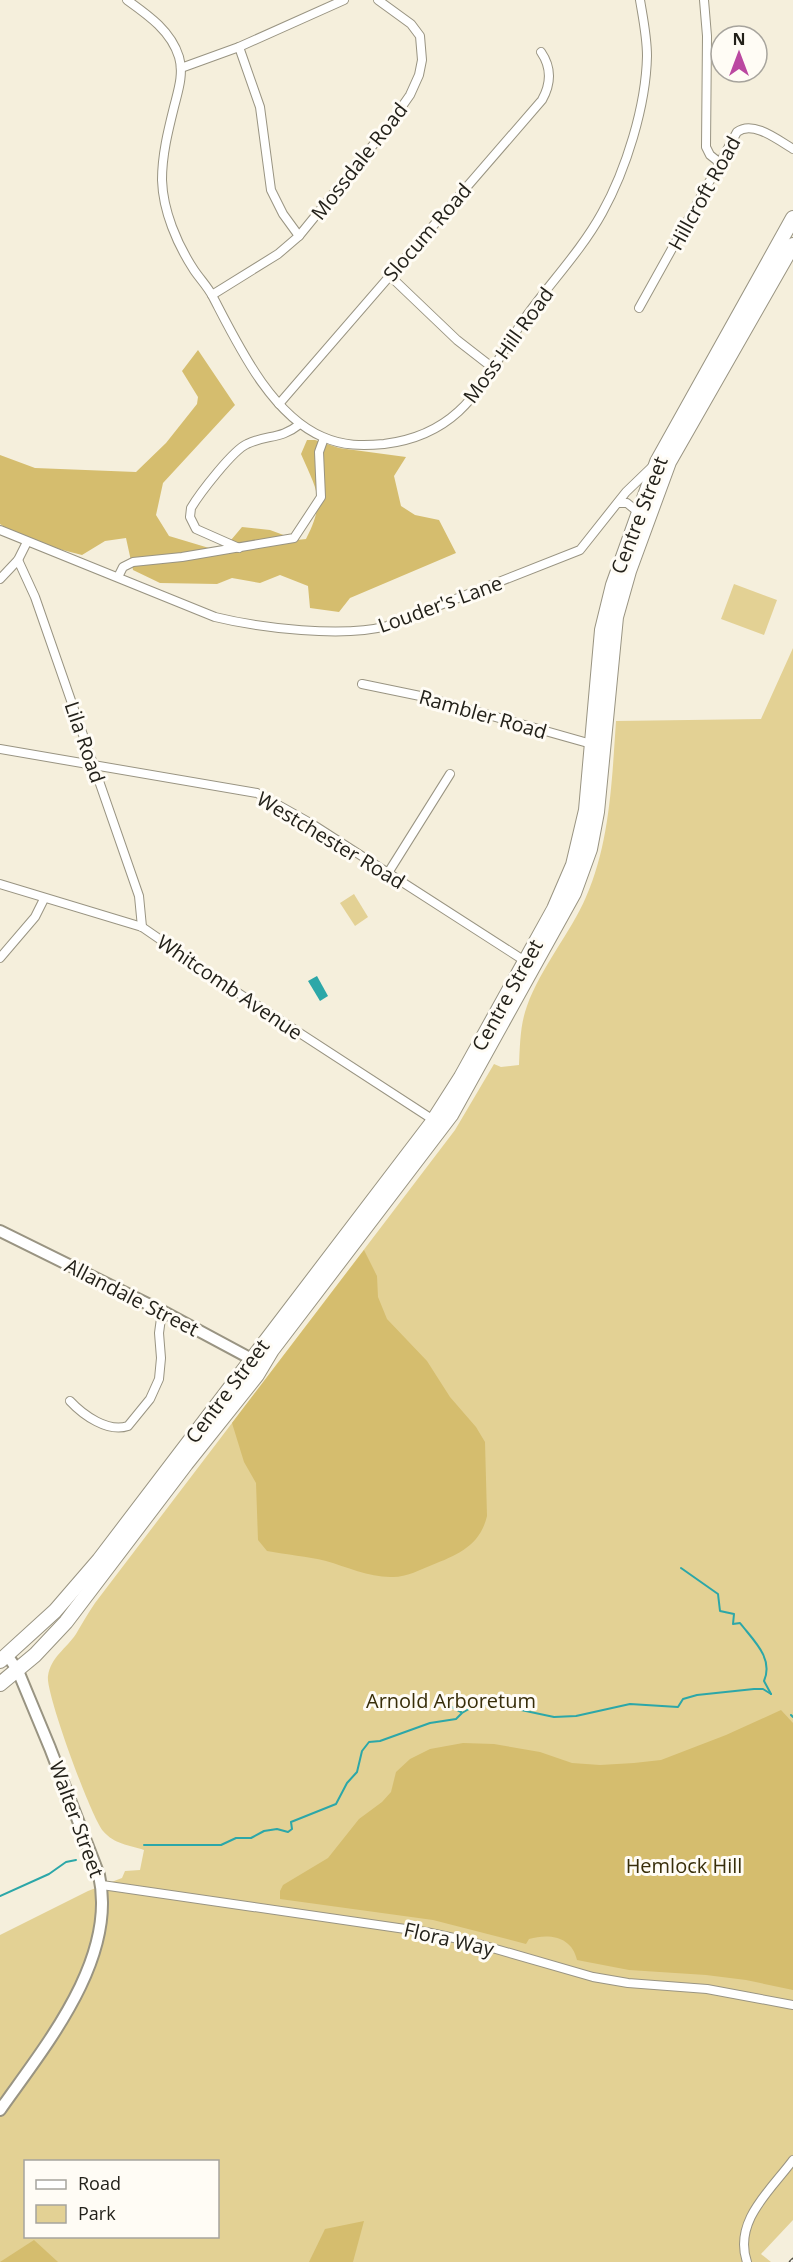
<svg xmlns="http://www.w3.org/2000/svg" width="793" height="2262" font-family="'Open Sans',sans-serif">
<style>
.green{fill:#e3d194;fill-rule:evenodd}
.forest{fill:#d5bd6e}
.water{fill:#2ca7a8}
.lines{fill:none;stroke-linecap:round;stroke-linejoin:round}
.stream{stroke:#2ca7a8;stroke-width:2}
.street-casing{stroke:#999482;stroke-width:10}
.secondary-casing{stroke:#999482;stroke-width:14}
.highway-casing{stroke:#999482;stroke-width:16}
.street{stroke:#fff;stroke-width:8}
.secondary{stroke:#fff;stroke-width:10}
.highway{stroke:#fff;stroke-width:14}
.rail-casing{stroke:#514f45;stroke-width:4.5}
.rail{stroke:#fffcf5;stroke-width:2;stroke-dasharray:7;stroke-linecap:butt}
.labels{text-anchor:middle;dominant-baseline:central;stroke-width:6;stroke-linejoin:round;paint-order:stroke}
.street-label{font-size:20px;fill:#23211a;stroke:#fffcf5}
.park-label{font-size:20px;fill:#382e0a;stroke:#fffcf5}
</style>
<rect width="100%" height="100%" fill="#f5efdc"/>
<g class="green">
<polygon points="734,584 777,600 764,635 721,619"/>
<path d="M793,648V2220L761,2254L771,2262H0V1935L88,1891L122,1878L125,1871L140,1870L144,1850C129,1845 114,1844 103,1831C91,1817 45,1692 48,1676C51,1657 66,1649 76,1634C82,1624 88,1613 95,1603L455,1130L494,1064L501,1067L519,1065C520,1045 520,1025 527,1006C541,967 570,934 586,897C610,843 612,779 616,721L761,719ZM26,2162H218V2236H26Z"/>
<polygon points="354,894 368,917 355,926 340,903"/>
</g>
<g class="forest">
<path d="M198,350L235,405L163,483L156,515L169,536L209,548L226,546L242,527L270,530L297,540L306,539C326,500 317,491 301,454L307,440H315L339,448L406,457L394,476L401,506L415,515L439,520L456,553L350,598L339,612L310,608L308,586L280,575L260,583L232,578L217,584L160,583L133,570L126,538L105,541L82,555L24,540L0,524V455L35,468L136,472L166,443L197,404L198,397L182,371Z"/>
<path d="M364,1250L377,1276L378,1297L387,1319L427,1361L450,1397L476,1427L485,1442L487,1516C480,1546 457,1555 432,1565C419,1570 407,1577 393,1577C371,1578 347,1567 326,1561C307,1556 287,1555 267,1551L258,1540L256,1483L244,1462L232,1423Z"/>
<path d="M781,1710L793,1723V1990L746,1980L706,1975L629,1970L577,1960C572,1937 550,1933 529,1939L526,1944L433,1920L280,1899V1891L283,1885L328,1858L359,1819L382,1802L391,1792L396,1772L410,1759L430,1749L463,1743L494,1744L540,1752L572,1763L600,1765L634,1763L661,1760L726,1735Z"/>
<polygon points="364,2221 353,2262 309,2262 325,2229"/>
<polygon points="34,2240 58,2262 0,2262"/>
</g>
<polygon class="water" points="317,976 328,996 320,1001 308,981"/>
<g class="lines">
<g class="stream">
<path d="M681,1568L718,1594L720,1611L734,1614L733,1624L740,1623C753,1640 774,1658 764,1681L771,1694"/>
<polyline points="448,1705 461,1712"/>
<polyline points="791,1715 793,1717"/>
<polyline points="144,1845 221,1845 236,1838 251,1838 264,1831 277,1829 288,1832 292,1829 291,1822 336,1804 347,1783 357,1772 362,1751 369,1742 380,1741 430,1723 456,1719 462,1713 474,1706 482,1705 497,1705 554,1717 576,1716 630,1704 678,1707 683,1699 697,1695 754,1689 763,1689 771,1694"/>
<polyline points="0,1896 49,1874 66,1862 76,1860"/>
</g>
<defs>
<g id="street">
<path d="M127,0C148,15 171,31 179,57C184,74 178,91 174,107C168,131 162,155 162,180C163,211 177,244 194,270C200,279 208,287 213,297C238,345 271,415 323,437C343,446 363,446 384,444C466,434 484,378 525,318C550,283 581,251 602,213C626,170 646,106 647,56C647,37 643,18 640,0"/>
<polyline points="704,0 707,36 706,147 710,155 720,163"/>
<polyline points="239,47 260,107 271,190 283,214 299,236"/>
<polyline points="181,68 239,47 344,0"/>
<polyline points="390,276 457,340 493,368"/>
<polyline points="212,295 278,254 299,236 387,128 410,95 419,75 422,60 420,36 411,24 378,0"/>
<path d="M639,308L737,132C753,120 778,140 793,149"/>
<path d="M279,404L542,100C551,84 552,68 541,52"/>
<polyline points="618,503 627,503 638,512"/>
<path d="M0,530L215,617C260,628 343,638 387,626L580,550L626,492L653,466"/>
<path d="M239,548L196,529L190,517L191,508C200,493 233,450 247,444C268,434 280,440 300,424"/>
<polyline points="18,560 35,597 139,896 142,927"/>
<polyline points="118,577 123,567 133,562 182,557 294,538 321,497 319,452 324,438"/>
<polyline points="0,579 18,560 27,542"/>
<polyline points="362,684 425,697 595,745"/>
<polyline points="0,749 257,793 312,824 528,963"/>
<polyline points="388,873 450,774"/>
<polyline points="0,884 142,927 232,989 435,1121"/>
<polyline points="0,958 35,917 44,899"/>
<path d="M70,1401C83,1415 108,1433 128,1426L150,1399L159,1379L161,1358L159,1333L162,1311"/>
<polyline points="102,1885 426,1932 468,1941 593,1977 628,1983 707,1989 793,2005"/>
<path d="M747,2262C733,2221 771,2190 793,2160"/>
</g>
<g id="secondary">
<polyline points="0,1231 162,1311 259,1363"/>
<path d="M0,2110C45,2046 118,1959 99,1875L50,1748L18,1671L7,1655"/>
</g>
<g id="highway">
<polyline points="0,1661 55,1611 99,1560 431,1124 461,1077 554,909 573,865 586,810 602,630 613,585 657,462 793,218"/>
<polyline points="0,1684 35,1655 66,1622 186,1464 257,1375 272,1350 451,1115 574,893 590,849 597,812 616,617 629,571 669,462 793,245"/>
</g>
</defs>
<use href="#street" class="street-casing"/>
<use href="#secondary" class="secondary-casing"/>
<use href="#highway" class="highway-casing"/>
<use href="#street" class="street"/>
<use href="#secondary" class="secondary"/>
<use href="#highway" class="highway"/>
<defs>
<polyline id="rail" points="791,2262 793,2260"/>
</defs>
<use href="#rail" class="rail-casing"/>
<use href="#rail" class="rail"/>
</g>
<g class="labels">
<g class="street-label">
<text transform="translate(359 161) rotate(-52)">Mossdale Road</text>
<text transform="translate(704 193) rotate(-61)">Hillcroft Road</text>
<text transform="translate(427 232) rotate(-49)">Slocum Road</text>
<text transform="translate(508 345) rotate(-54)">Moss Hill Road</text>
<text transform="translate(639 515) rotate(-69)">Centre Street</text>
<text transform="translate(440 604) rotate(-20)">Louder's Lane</text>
<text transform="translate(483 714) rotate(16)">Rambler Road</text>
<text transform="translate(85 742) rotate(71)">Lila Road</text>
<text transform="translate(331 840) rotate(31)">Westchester Road</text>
<text transform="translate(230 987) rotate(34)">Whitcomb Avenue</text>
<text transform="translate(507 995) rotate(-61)">Centre Street</text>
<text transform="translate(132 1297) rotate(27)">Allandale Street</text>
<text transform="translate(227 1391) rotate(-53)">Centre Street</text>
<text transform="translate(77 1819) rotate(70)">Walter Street</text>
<text transform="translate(449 1939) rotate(13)">Flora Way</text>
</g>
<g class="park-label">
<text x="451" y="1700">Arnold Arboretum</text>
<text x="684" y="1865">Hemlock Hill</text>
</g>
</g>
<rect x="24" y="2160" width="195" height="78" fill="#fffcf5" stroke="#a7a49d" stroke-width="1.5"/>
<rect x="36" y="2180" width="30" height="9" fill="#ffffff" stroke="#a7a49d" stroke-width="1.5"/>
<text x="78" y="2190" font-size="18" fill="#23211a">Road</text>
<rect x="36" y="2205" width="30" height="18" fill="#e3d194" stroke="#a7a49d" stroke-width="1.5"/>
<text x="78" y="2220" font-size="18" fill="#23211a">Park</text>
<g transform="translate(739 54)"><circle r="28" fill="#fffcf5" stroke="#a7a49d" stroke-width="1.5"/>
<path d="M0-4.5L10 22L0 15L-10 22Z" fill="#bb48a1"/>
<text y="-9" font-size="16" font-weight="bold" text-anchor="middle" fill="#23211a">N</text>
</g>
</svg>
